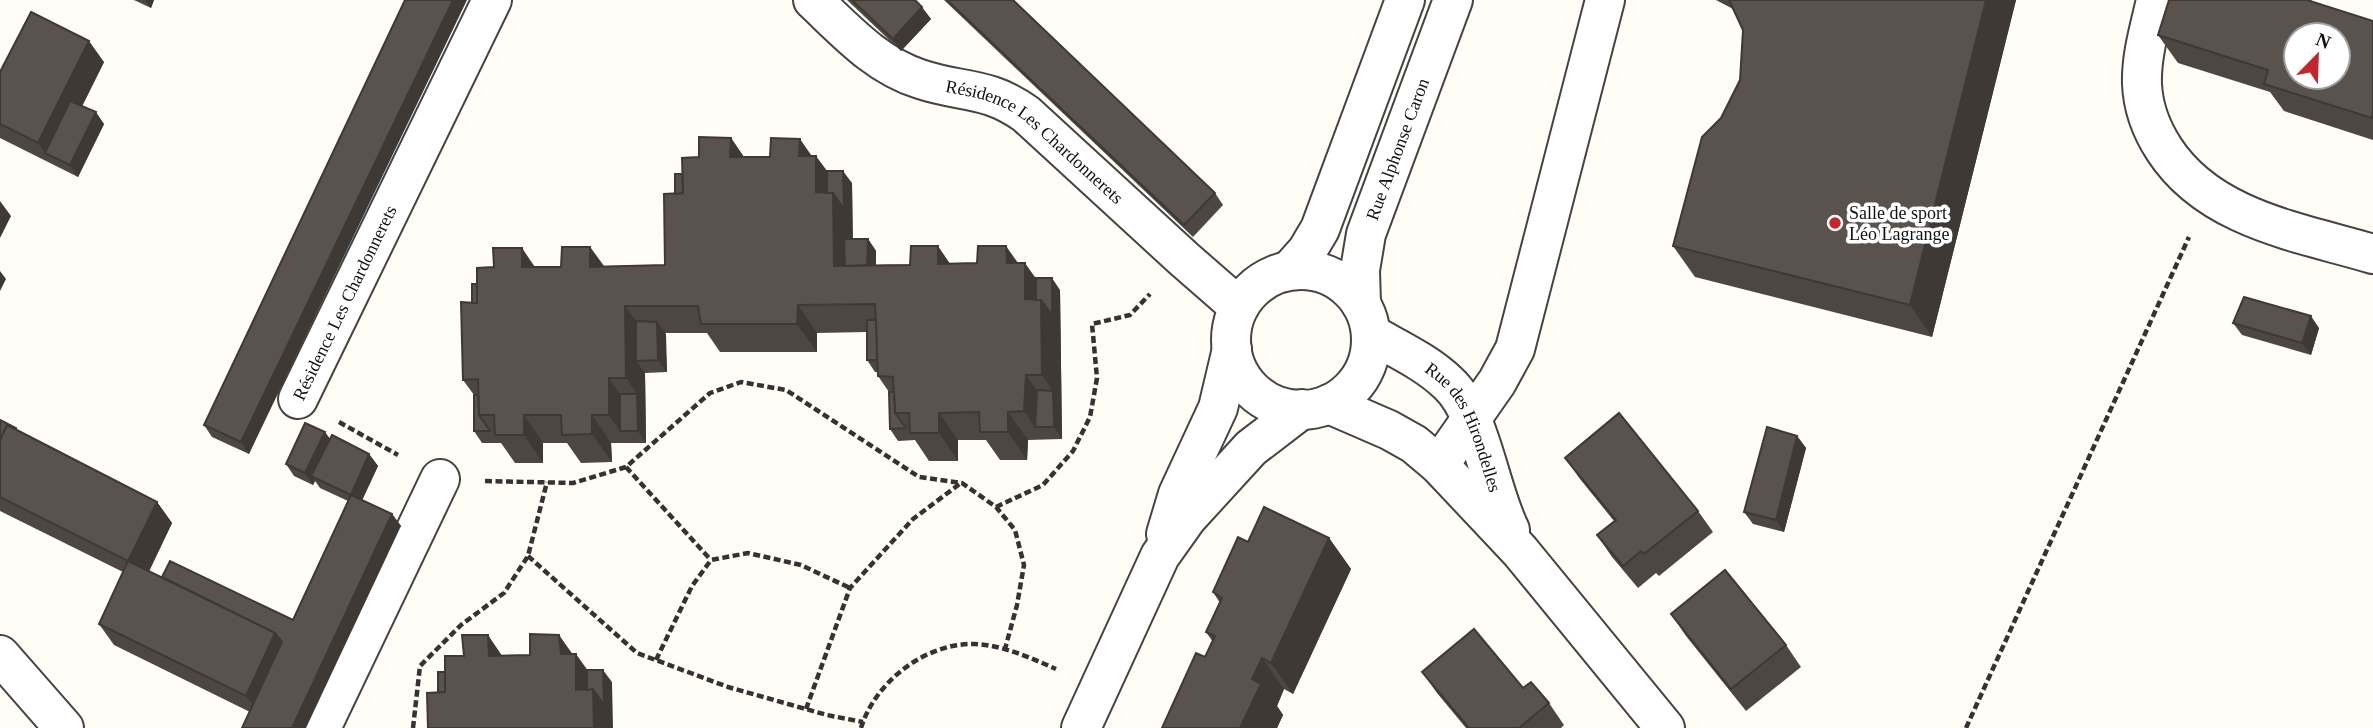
<svg xmlns="http://www.w3.org/2000/svg" width="2373" height="728" font-family="Georgia,serif">
<style>
.lines{fill:none;stroke-linecap:round;stroke-linejoin:round}
.minor-casing{stroke:#444;stroke-width:42}
.path{stroke:#333;stroke-width:4.5;stroke-dasharray:7 3.5;stroke-linecap:butt}
.minor{stroke:#fff;stroke-width:38}
.wall{fill:#4d4742}
.shaded-wall{fill:#3f3936}
.building{fill:#5a524d;stroke:#3f3936;stroke-width:2;fill-rule:evenodd}
.poi-dot{fill:#c4262e;stroke:#fff;stroke-width:2.5}
.labels{text-anchor:middle;dominant-baseline:central;stroke-width:7;stroke-linejoin:round;paint-order:stroke}
.street-label{font-size:18px;fill:#111;stroke:#fff}
.poi-label{font-size:18px;fill:#111;stroke:#fff;text-anchor:start}
</style>
<rect width="100%" height="100%" fill="#fffdf5"/>
<g class="lines">
<defs>
<g id="minor">
<path id="s1" d="M813,0C846,31 876,65 920,79C961,93 987,86 1026,114L1184,259L1239,307"/>
<path d="M2156,0C2150,27 2141,56 2142,84C2143,108 2151,129 2164,149C2209,219 2299,232 2373,254"/>
<polyline points="1290,270 1307,251 1320,229 1405,0"/>
<circle cx="1301" cy="340" r="70"/>
<path id="s2" d="M1361,304L1360,270L1366,234L1453,0"/>
<path id="s3" d="M1371,334C1397,349 1426,362 1448,383C1481,413 1489,488 1510,530"/>
<path id="s4" d="M298,399L492,0"/>
<polyline points="1329,404 1389,430 1414,444 1439,465 1520,551 1665,728"/>
<polyline points="1439,465 1497,382 1515,349 1605,0"/>
<polyline points="1166,534 1178,494 1218,408 1232,349"/>
<polyline points="0,655 64,728"/>
<polyline points="321,728 440,479"/>
<polyline points="1081,728 1160,556 1187,518 1251,448 1302,409"/>
</g>
</defs>
<use href="#minor" class="minor-casing"/>
<g class="path">
<polyline points="339,422 398,455"/>
<polyline points="626,467 710,559"/>
<polyline points="485,481 573,483 626,467 710,393 741,382 786,390 919,477 962,483 996,507 1015,530 1024,565 1017,605 1005,649"/>
<polyline points="996,507 1043,485 1073,451 1090,417 1097,378 1092,324 1130,315 1150,294"/>
<polyline points="528,556 637,653 728,687 827,715 863,722"/>
<polyline points="656,660 692,586 711,560 748,553 801,565 850,588"/>
<polyline points="806,709 850,588 913,519 961,483"/>
<polyline points="413,728 420,666 461,625 504,593 528,556 547,482"/>
<path d="M861,728C875,682 925,643 974,644C1003,645 1031,658 1056,669"/>
<polyline points="1966,728 2189,237"/>
</g>
<use href="#minor" class="minor"/>
</g>
<g class="wall">
<polygon points="134,0 154,0 151,8"/>
<polygon points="405,0 249,454 212,437 204,425"/>
<polygon points="847,0 915,0 931,19 901,51"/>
<polygon points="944,0 1013,0 1215,193 1223,205 1193,237"/>
<polygon points="1716,0 2016,0 1932,337 1695,277 1673,246 1721,118 1740,80 1743,30 1733,9"/>
<polygon points="2169,0 2311,0 2313,2 2373,21 2373,140 2284,111 2270,92 2178,63 2158,35"/>
<polygon points="104,62 82,106 104,124 78,177 0,138 0,72"/>
<polygon points="731,138 744,157 812,156 827,171 852,183 853,239 868,239 876,251 876,265 1018,263 1036,278 1060,290 1062,439 1028,440 1027,460 1000,460 986,440 958,440 958,461 929,461 915,440 898,441 890,429 889,392 878,376 878,372 875,372 867,360 867,332 817,333 817,352 720,352 707,333 665,333 667,372 645,373 646,443 611,443 612,462 581,463 567,443 543,443 543,463 515,463 501,443 482,443 474,431 474,395 463,380 472,303 477,284 494,267 561,267 590,247 604,266 665,265 675,194 682,174 699,157"/>
<polygon points="2233,323 2319,328 2311,355 2242,335"/>
<polygon points="0,420 18,431 157,502 172,523 149,571 162,577 293,620 348,501 320,488 315,481 313,485 294,476 286,464 330,439 369,454 378,466 362,500 392,514 401,526 250,712 114,645 99,624 123,572 0,511"/>
<polygon points="1797,436 1806,448 1784,532 1753,524 1744,512"/>
<polygon points="1565,458 1698,511 1713,532 1659,576 1656,573 1638,588 1612,557 1597,535 1614,521 1580,479"/>
<polygon points="1329,538 1351,569 1293,694 1284,689 1277,706 1283,715 1277,728 1162,728 1205,657 1213,642 1206,632 1220,603 1213,592 1248,542"/>
<polygon points="1671,614 1786,645 1801,667 1746,711 1686,636"/>
<polygon points="1422,672 1523,688 1549,703 1564,725 1561,728 1466,728 1437,693"/>
</g>
<g class="shaded-wall">
<polygon points="145,0 154,0 151,8"/>
<polygon points="453,0 467,0 249,454 241,442"/>
<polygon points="1986,0 2016,0 1932,337 1910,305"/>
<polygon points="922,7 931,19 901,51 893,39"/>
<polygon points="89,41 104,62 56,159 45,153 38,143"/>
<polygon points="96,112 104,124 78,177 70,165"/>
<polygon points="731,138 750,166 730,157"/>
<polygon points="800,139 816,162 816,156 836,183 843,171 852,183 853,282 834,266 799,156"/>
<polygon points="0,201 11,216 0,238"/>
<polygon points="868,239 876,251 875,293 867,281"/>
<polygon points="938,246 957,274 938,264"/>
<polygon points="1006,246 1025,273 1025,263 1044,290 1052,278 1060,290 1062,439 1054,427 1053,391 1042,375 1007,263"/>
<polygon points="590,247 610,275 590,267"/>
<polygon points="522,248 541,276 522,267"/>
<polygon points="0,271 6,279 0,291"/>
<polygon points="798,305 817,333 817,352 797,324"/>
<polygon points="625,306 645,333 636,361 645,373 646,443 638,431 637,394 626,378"/>
<polygon points="2311,316 2319,328 2311,355 2302,343"/>
<polygon points="657,322 666,334 667,372 658,360"/>
<polygon points="1026,375 1045,402 1035,427 1024,411"/>
<polygon points="609,378 628,406 620,431 609,415"/>
<polygon points="1008,412 1028,440 1027,460 1008,432"/>
<polygon points="939,413 958,440 958,461 939,433"/>
<polygon points="524,415 543,443 543,463 524,435"/>
<polygon points="592,415 611,443 612,462 592,434"/>
<polygon points="325,432 334,444 311,476 315,481 313,485 305,473"/>
<polygon points="1797,436 1806,448 1784,532 1776,520"/>
<polygon points="369,454 378,466 359,507 351,495"/>
<polygon points="157,502 172,523 144,582 128,561"/>
<polygon points="392,514 401,526 306,728 292,728"/>
<polygon points="1329,538 1351,569 1293,694 1271,663"/>
<polygon points="275,633 290,654 261,717 246,696"/>
<polygon points="488,635 507,663 489,656"/>
<polygon points="559,635 576,659 576,654 596,682 603,670 612,682 613,728 594,728 561,654"/>
<polygon points="1262,658 1284,689 1277,706 1283,715 1277,728 1240,728 1252,679"/>
</g>
<g class="building">
<polygon points="405,0 453,0 241,442 204,425"/>
<polygon points="852,0 915,0 922,7 893,39"/>
<polygon points="947,0 1013,0 1215,193 1184,225"/>
<polygon points="1729,0 1986,0 1910,305 1673,246 1702,137 1721,118 1740,80 1743,30"/>
<path d="M2169,0H2307L2373,21V113L2372,118L2264,84L2268,70L2158,35ZM2296,35H2338V77H2296Z"/>
<polygon points="31,12 89,41 38,143 0,124 0,72"/>
<polygon points="70,101 96,112 70,165 45,153"/>
<polygon points="699,137 731,138 730,157 770,157 771,138 800,139 799,156 816,156 816,192 833,193 834,266 910,265 911,246 938,246 938,264 977,263 978,246 1006,246 1007,263 1025,263 1025,299 1041,300 1042,375 1026,375 1024,411 1008,412 1008,432 980,432 979,412 939,413 939,433 910,433 909,413 895,413 893,377 878,376 875,304 798,305 797,324 701,324 698,306 625,306 626,378 609,378 609,415 592,415 592,434 562,435 561,415 524,415 524,435 495,435 494,415 479,415 478,379 463,380 461,302 477,303 477,268 494,267 493,248 522,248 522,267 561,267 562,247 590,247 590,267 665,265 664,194 683,193 682,158 699,157"/>
<polygon points="827,171 843,171 844,209 833,193 827,193"/>
<polygon points="675,174 682,174 683,193 675,194"/>
<polygon points="844,239 868,239 867,265 845,266"/>
<polygon points="1036,278 1052,278 1052,315 1041,300 1036,300"/>
<rect x="472" y="284" width="5" height="19"/>
<polygon points="2244,297 2311,316 2302,343 2233,323"/>
<polygon points="867,320 876,320 877,360 867,360"/>
<polygon points="636,321 657,322 658,360 636,361"/>
<polygon points="1037,390 1053,391 1054,427 1035,427"/>
<polygon points="889,392 894,392 895,413 906,428 890,429"/>
<polygon points="620,394 637,394 638,431 620,431"/>
<polygon points="474,395 478,395 479,415 490,431 474,431"/>
<polygon points="1619,413 1698,511 1644,554 1641,551 1623,566 1597,535 1616,520 1565,458"/>
<polygon points="0,420 16,428 16,430 7,425 0,440"/>
<polygon points="305,423 325,432 305,473 286,464"/>
<polygon points="7,425 157,502 128,561 0,497 0,440"/>
<polygon points="1767,427 1797,436 1776,520 1744,512"/>
<polygon points="332,435 369,454 351,495 392,514 292,728 242,728 282,642 275,633 162,577 170,561 293,620 351,495 311,476"/>
<polygon points="1264,507 1329,538 1271,663 1262,658 1252,679 1261,684 1240,728 1162,728 1196,653 1205,657 1215,636 1206,632 1222,598 1213,592 1238,537 1248,542"/>
<polygon points="128,561 275,633 246,696 99,624"/>
<polygon points="1725,570 1786,645 1731,689 1671,614"/>
<polygon points="1474,629 1523,688 1531,682 1549,703 1519,728 1469,728 1422,672"/>
<polygon points="530,634 559,635 561,654 576,654 576,690 593,689 594,728 428,728 427,693 445,692 445,656 464,656 462,635 488,635 489,656 530,655"/>
<polygon points="587,670 603,670 604,705 593,689 587,690"/>
<rect x="438" y="672" width="7" height="20"/>
</g>
<circle class="poi-dot" cx="1835" cy="223" r="7"/>
<g class="labels">
<g class="street-label">
<text stroke="none"><textPath href="#s1" startOffset="268">Résidence Les Chardonnerets</textPath></text>
<text stroke="none"><textPath href="#s2" startOffset="161">Rue Alphonse Caron</textPath></text>
<text stroke="none"><textPath href="#s4" startOffset="107">Résidence Les Chardonnerets</textPath></text>
<text stroke="none"><textPath href="#s3" startOffset="138">Rue des Hirondelles</textPath></text>
</g>
<g class="poi-label">
<text x="1849" y="213">Salle de sport<tspan x="1849" dy="21">Léo Lagrange</tspan></text>
</g>
</g>
<g transform="translate(2317 56) rotate(23)"><circle r="33" fill="#ffffff" stroke="#a0a0a0" stroke-width="2"/>
<path d="M0-5L12 26L0 18L-12 26Z" fill="#c4262e"/>
<text y="-10" font-size="19" font-weight="bold" text-anchor="middle" fill="#111111">N</text>
</g>
</svg>
